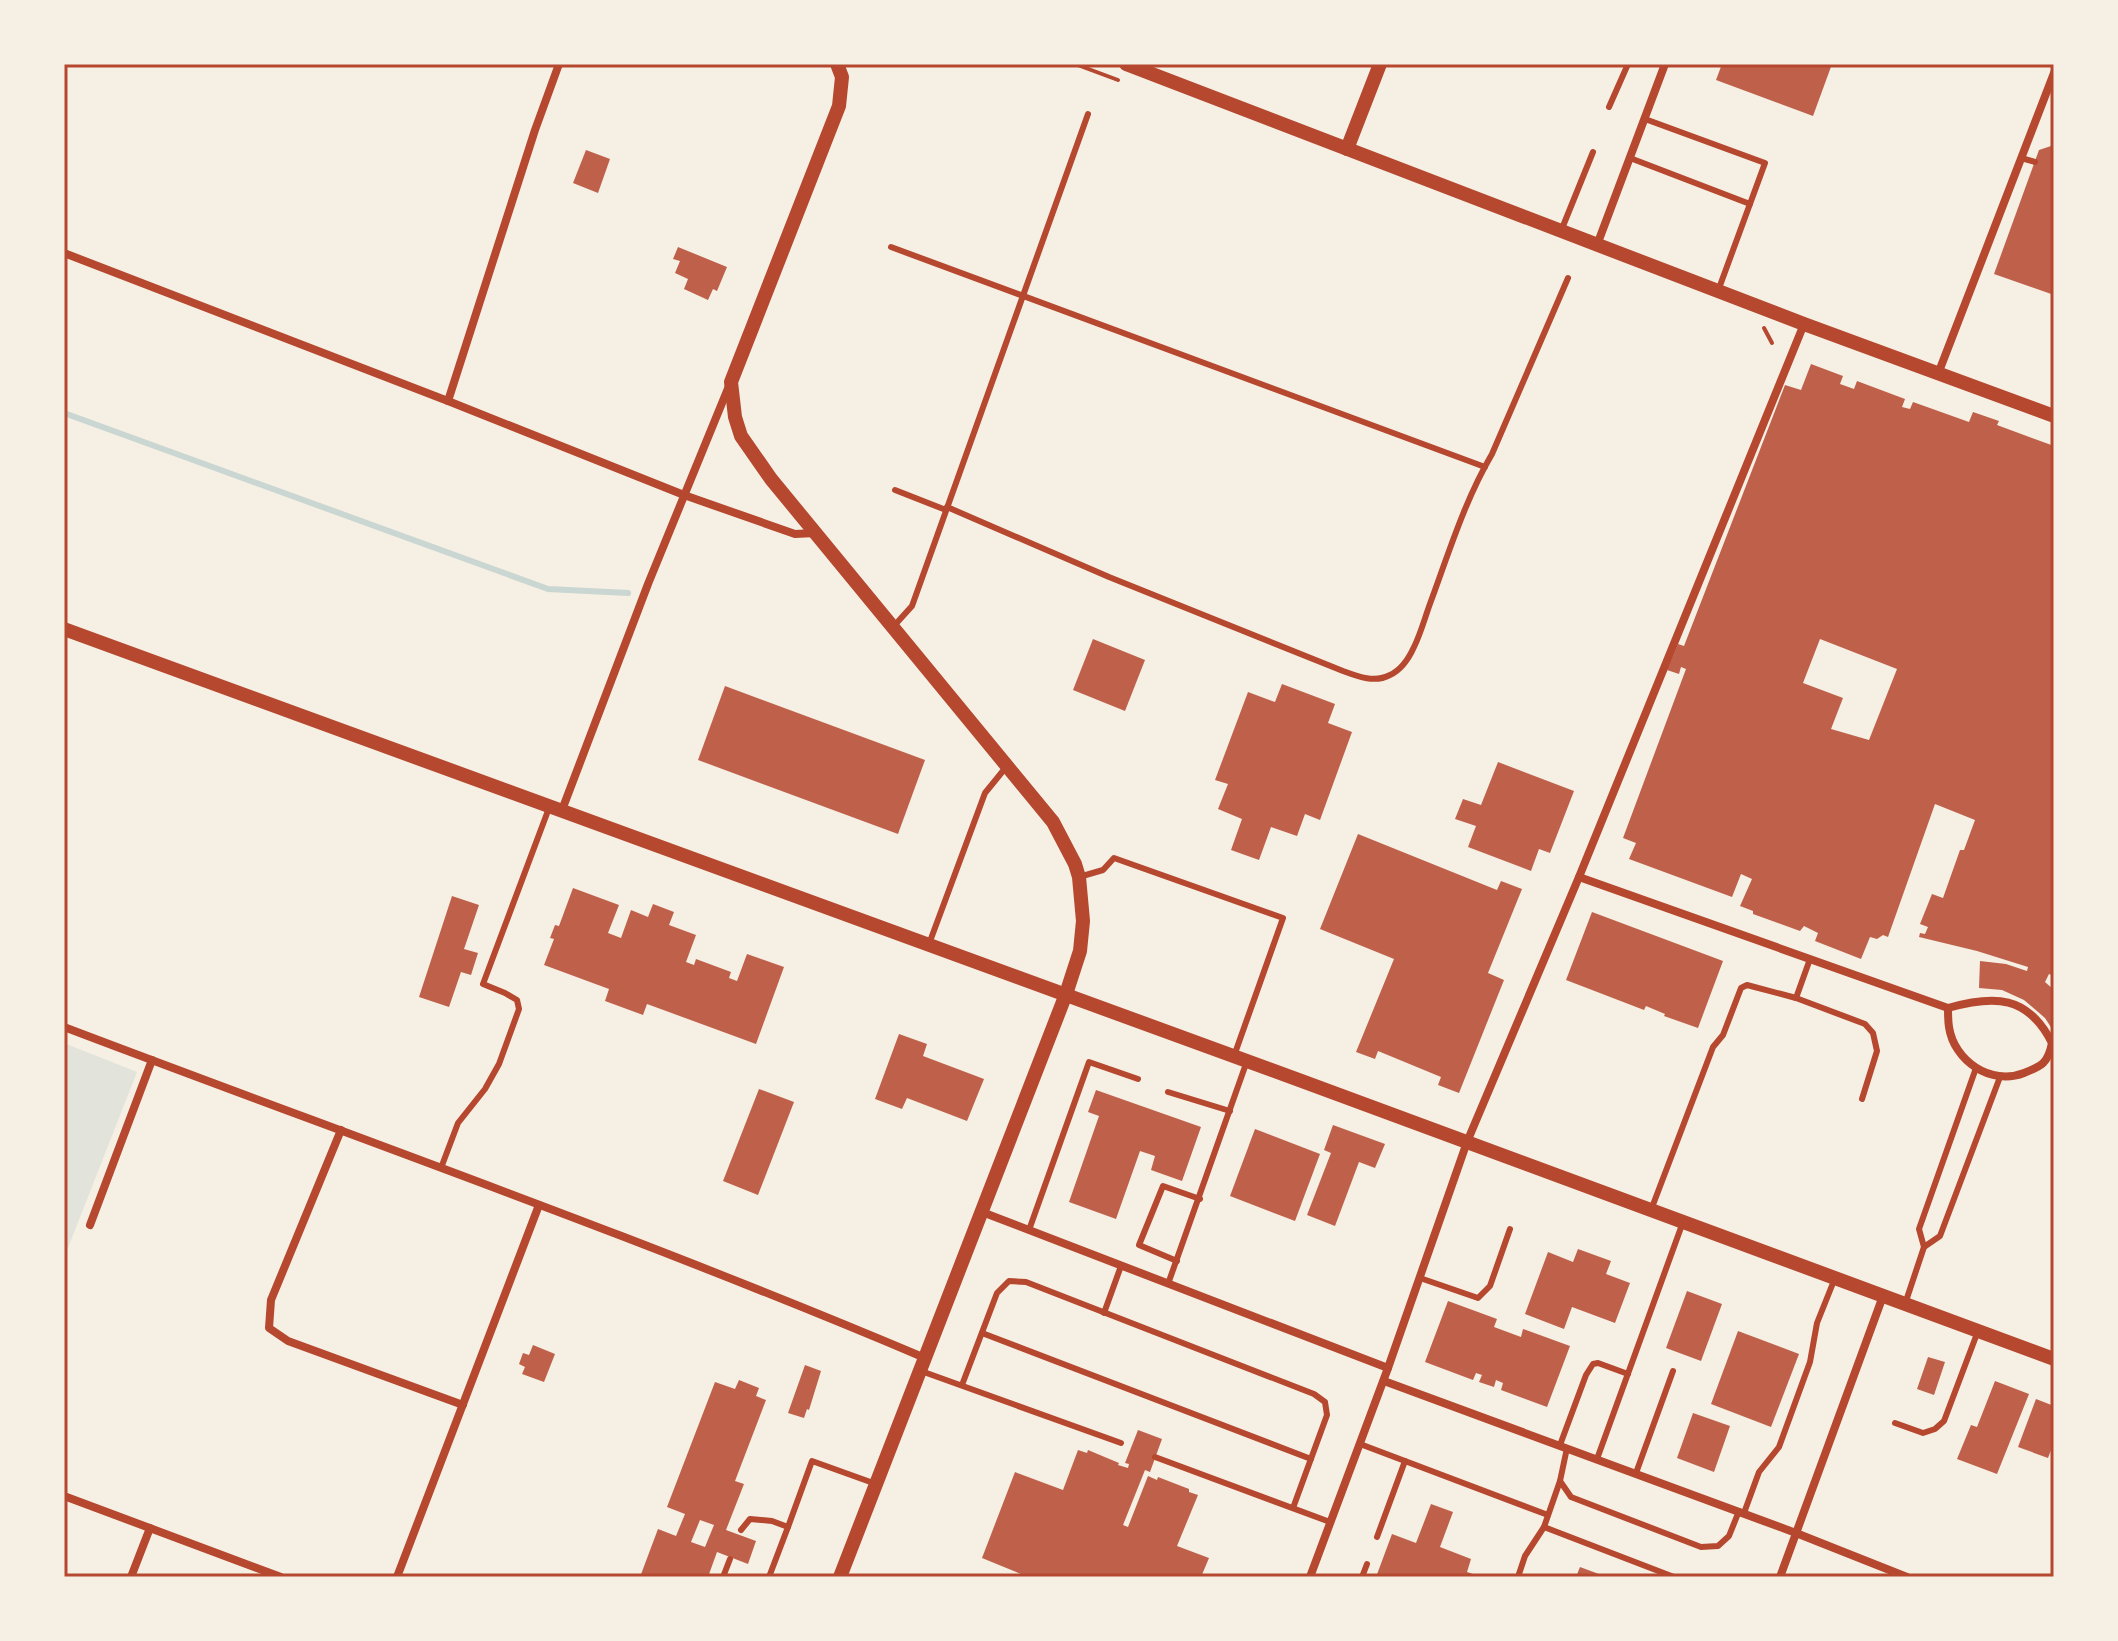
<svg xmlns="http://www.w3.org/2000/svg" width="2118" height="1641" font-family="Poppins,sans-serif">
<style>
.green{fill:#e2e4dc}
.lines{fill:none;stroke-linecap:round;stroke-linejoin:round}
.stream{stroke:#c9d6d2;stroke-width:6}
.building{fill:#bf614a;fill-rule:evenodd}
.path{stroke:#b5482f;stroke-width:4}
.service{stroke:#b5482f;stroke-width:6}
.minor{stroke:#b5482f;stroke-width:8}
.tertiary{stroke:#b5482f;stroke-width:14}
.neatline{fill:none;stroke:#b5482f;stroke-width:3}
</style>
<rect width="100%" height="100%" fill="#f6efe4"/>
<polygon class="green" points="64,1043 137,1072 64,1258"/>
<g class="lines">
<polyline class="stream" points="64,413 548,589 628,593"/>
</g>
<g class="building">
<polygon points="1722,64 1832,64 1813,116 1716,80"/>
<polygon points="2054,145 2054,295 1994,274 2039,150"/>
<polygon points="586,150 610,159 598,193 573,183"/>
<polygon points="678,247 727,267 717,291 713,289 708,300 684,289 688,279 675,273 680,261 673,259"/>
<path d="M1811,364L1843,376L1840,384L1854,389L1857,381L1905,399L1902,407L1910,409L1913,402L1969,422L1973,412L1999,421L1997,425L2054,446V976L2049,974L2045,982L2054,990V1032L2045,1018L2024,1000L2002,990L1979,988L1980,961L2006,964L2027,971L2028,967L1977,951L1919,937L1920,933L1925,934L1928,927L1920,924L1932,894L1943,898L1960,850H1964L1975,820L1935,804L1888,937L1883,935L1877,939L1870,937L1861,959L1815,941L1818,933L1804,926L1800,931L1753,914V911L1740,906L1752,879L1741,874L1732,897L1629,859L1636,843L1623,838L1686,669L1681,667L1679,674L1667,670L1678,644L1684,646L1785,385L1801,390ZM1820,639L1897,669L1869,740L1831,729L1843,698L1803,683Z"/>
<polygon points="1093,639 1145,660 1125,711 1073,690"/>
<polygon points="1282,684 1335,704 1328,723 1352,732 1320,820 1305,814 1297,836 1271,827 1259,860 1231,850 1242,819 1218,809 1228,784 1215,780 1248,692 1275,702"/>
<polygon points="725,686 925,760 898,834 698,760"/>
<polygon points="1498,762 1574,791 1550,853 1539,849 1531,871 1468,847 1476,826 1455,819 1463,799 1481,805"/>
<polygon points="1358,834 1497,890 1501,881 1522,889 1488,973 1504,980 1459,1093 1438,1085 1441,1077 1378,1051 1375,1059 1356,1052 1394,959 1320,929"/>
<polygon points="573,888 619,905 608,933 621,938 631,910 648,917 653,904 674,912 669,925 696,935 686,962 694,965 696,959 731,972 729,978 737,981 747,954 784,967 756,1044 647,1004 643,1015 605,1001 609,989 544,965 554,939 550,938 555,925 559,926"/>
<polygon points="452,896 479,905 464,949 478,953 471,975 461,972 449,1007 419,997"/>
<polygon points="1592,912 1723,961 1698,1028 1664,1016 1665,1014 1646,1006 1644,1010 1566,980"/>
<polygon points="899,1034 927,1044 923,1056 984,1079 967,1121 907,1098 902,1109 875,1099"/>
<polygon points="759,1089 794,1102 758,1195 723,1181"/>
<polygon points="1096,1090 1201,1127 1182,1181 1151,1170 1155,1156 1140,1151 1116,1219 1069,1202 1099,1116 1088,1112"/>
<polygon points="1333,1125 1385,1144 1375,1168 1359,1162 1335,1226 1307,1215 1331,1153 1324,1150"/>
<polygon points="1255,1129 1320,1154 1295,1221 1230,1196"/>
<polygon points="1578,1249 1611,1261 1606,1274 1630,1283 1615,1323 1572,1307 1564,1329 1525,1314 1548,1252 1573,1262"/>
<polygon points="1687,1291 1722,1304 1701,1361 1666,1348"/>
<polygon points="1448,1301 1497,1319 1494,1327 1521,1337 1523,1329 1570,1346 1547,1407 1501,1390 1503,1383 1496,1380 1494,1387 1479,1382 1482,1375 1476,1373 1473,1380 1425,1362"/>
<polygon points="1738,1331 1799,1354 1771,1427 1711,1404"/>
<polygon points="533,1345 555,1354 544,1382 522,1374 525,1367 519,1364 523,1353 529,1355"/>
<polygon points="1928,1357 1945,1362 1934,1395 1917,1389"/>
<polygon points="805,1365 821,1371 809,1410 807,1409 804,1418 788,1413"/>
<path d="M739,1380L759,1388L756,1396L766,1400L735,1481L744,1484L726,1530L756,1541L748,1564L717,1552L708,1577H640L658,1529L676,1536L685,1514L667,1507L715,1382L735,1389ZM700,1520L714,1525L705,1547L691,1542Z"/>
<polygon points="1995,1381 2029,1394 1997,1474 1957,1459 1971,1425 1977,1427"/>
<polygon points="2036,1399 2054,1406 2054,1442 2048,1458 2018,1447"/>
<polygon points="1693,1413 1730,1426 1714,1472 1677,1458"/>
<polygon points="1138,1430 1162,1439 1150,1472 1145,1470 1123,1525 1128,1527 1148,1476 1157,1480 1158,1477 1189,1489 1189,1492 1198,1495 1177,1546 1209,1558 1201,1577 1028,1577 982,1558 1015,1472 1063,1490 1078,1450 1087,1453 1088,1450 1119,1463 1118,1465 1128,1468 1129,1464 1125,1463"/>
<polygon points="1431,1504 1453,1512 1440,1547 1471,1559 1467,1572 1473,1574 1472,1577 1376,1577 1392,1534 1416,1543"/>
<polygon points="1580,1567 1607,1577 1576,1577"/>
</g>
<g class="lines">
<g class="path">
<polyline points="1075,64 1118,80"/>
<polyline points="1764,328 1772,343"/>
</g>
<g class="service">
<polyline points="1609,107 1628,64"/>
<polyline points="1645,119 1765,163 1718,291"/>
<polyline points="1630,158 1750,204"/>
<polyline points="2021,158 2035,162"/>
<polyline points="1561,231 1593,152"/>
<polyline points="891,247 1485,467"/>
<polyline points="895,490 946,510"/>
<path d="M947,507L1109,577L1343,671C1359,677 1375,683 1390,675C1401,670 1409,658 1414,647C1421,633 1425,617 1431,601C1449,552 1465,500 1492,454L1568,278"/>
<polyline points="893,627 912,606 1088,114"/>
<polyline points="1079,877 1103,870 1114,858 1283,918 1234,1056"/>
<polyline points="929,944 985,793 1007,766"/>
<polyline points="1796,998 1810,959"/>
<polyline points="1976,1068 1919,1229 1924,1247 1940,1236 2000,1077"/>
<polyline points="1168,1092 1230,1111"/>
<polyline points="441,1168 458,1123 485,1089 499,1064 519,1009 517,1000 505,993 483,984 549,808"/>
<polyline points="1651,1210 1713,1047 1723,1035 1741,988 1747,985 1796,998 1865,1024 1873,1033 1877,1051 1862,1099"/>
<polyline points="1029,1230 1089,1062 1138,1079"/>
<polyline points="1177,1261 1139,1245 1163,1186 1200,1199"/>
<polyline points="1420,1278 1478,1298 1490,1286 1510,1229"/>
<polyline points="1168,1284 1247,1061"/>
<polyline points="1905,1304 1924,1247"/>
<polyline points="1104,1313 1121,1266"/>
<polyline points="982,1333 1311,1459"/>
<polyline points="921,1371 1121,1443"/>
<polyline points="962,1385 997,1293 1009,1281 1026,1282 1314,1394 1325,1402 1327,1415 1293,1508"/>
<polyline points="1895,1423 1923,1433 1935,1429 1944,1421 1978,1331"/>
<polyline points="1360,1444 1548,1515"/>
<polyline points="1560,1445 1586,1375 1593,1364 1598,1363 1628,1374"/>
<polyline points="1567,1448 1560,1481 1571,1497 1701,1547 1718,1546 1729,1536 1739,1511"/>
<polyline points="1155,1457 1330,1522"/>
<polyline points="1597,1459 1683,1222"/>
<polyline points="1636,1473 1673,1371"/>
<polyline points="1744,1513 1759,1472 1779,1447 1810,1362 1817,1323 1835,1278"/>
<polyline points="1544,1527 1674,1577"/>
<polyline points="741,1530 750,1519 772,1521 788,1527 812,1461 876,1484"/>
<polyline points="1377,1537 1405,1461"/>
<polyline points="723,1577 730,1559"/>
<polyline points="769,1577 788,1527"/>
<polyline points="1362,1577 1367,1564"/>
<polyline points="1518,1577 1525,1556 1544,1527 1560,1481"/>
</g>
<g class="minor">
<polyline points="1597,245 1665,64"/>
<polyline points="64,253 448,401 684,495 795,534 815,533"/>
<polyline points="1938,374 2054,73"/>
<polyline points="448,401 535,130 559,64"/>
<polyline points="562,810 648,584 729,386"/>
<path d="M1579,877L1948,1008C1994,995 2028,995 2052,1043L2054,1044"/>
<path d="M1948,1008C1948,1014 1948,1021 1949,1027C1954,1061 1991,1086 2024,1073C2042,1066 2048,1063 2052,1043"/>
<path d="M64,1027C351,1136 642,1238 925,1358"/>
<polyline points="341,1130 271,1300 269,1328 288,1341 463,1405"/>
<polyline points="982,1212 1388,1368"/>
<polyline points="90,1225 152,1060"/>
<polyline points="1384,1381 1796,1533 1907,1577"/>
<polyline points="64,1496 281,1577"/>
<polyline points="131,1577 150,1528"/>
<polyline points="397,1577 539,1205"/>
<polyline points="1310,1577 1388,1368 1467,1142 1579,877 1804,324"/>
<polyline points="1780,1577 1883,1296"/>
</g>
<g class="tertiary">
<polyline points="837,64 842,77 839,106 731,382 735,417 741,436 771,479 1053,822 1075,864 1079,877 1083,921 1080,951 1066,994 840,1577"/>
<polyline points="1126,64 1804,324 2054,416"/>
<polyline points="1347,149 1380,64"/>
<polyline points="64,629 1299,1080 2054,1359"/>
</g>
</g>
<rect width="2118" height="1641" fill="none" stroke="#f6efe4" stroke-width="132"/>
<rect x="66" y="66" width="1986" height="1509" class="neatline"/>
</svg>
